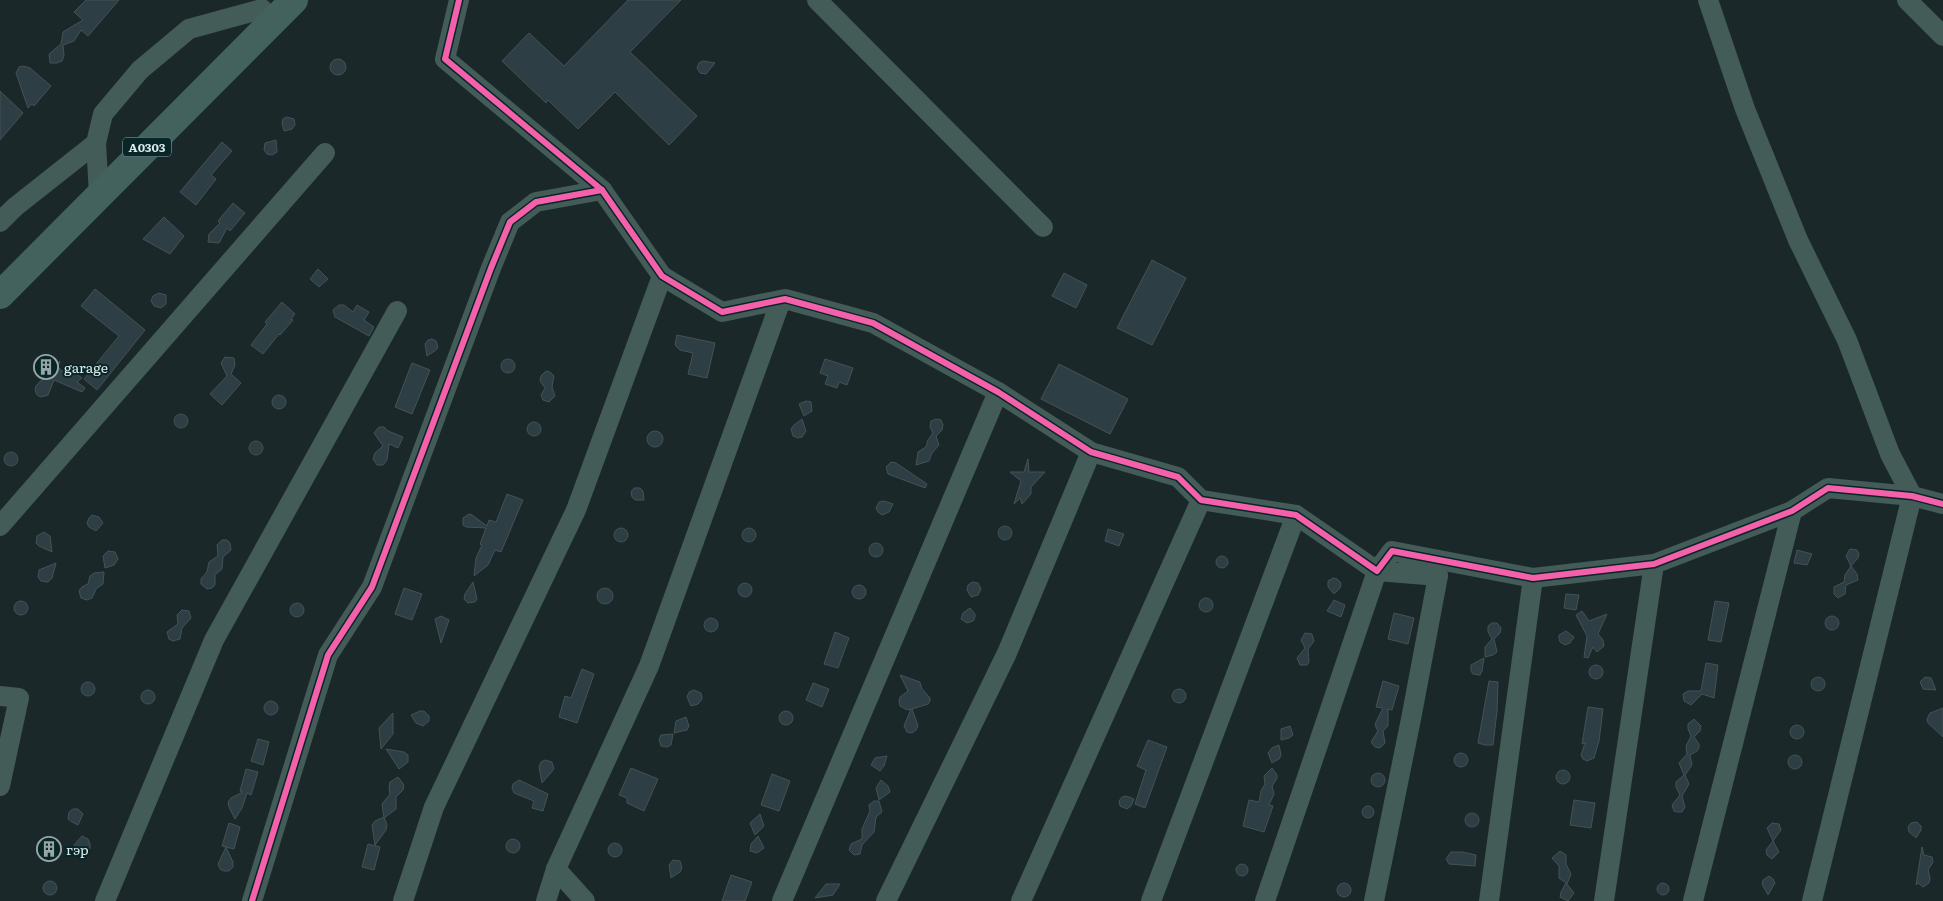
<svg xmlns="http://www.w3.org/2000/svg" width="1943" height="901" font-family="Literata,serif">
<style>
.building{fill:#2d3f44;stroke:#475154}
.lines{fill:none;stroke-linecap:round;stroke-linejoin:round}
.minor{stroke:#435c57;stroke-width:20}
.highway{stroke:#44625d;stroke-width:28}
.cycleway-casing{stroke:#082527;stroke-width:9}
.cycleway{stroke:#f560ab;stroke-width:6}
.labels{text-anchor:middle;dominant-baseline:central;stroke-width:4;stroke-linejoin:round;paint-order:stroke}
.shield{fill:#082527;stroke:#9cb0b1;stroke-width:1}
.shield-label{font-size:12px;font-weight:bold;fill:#dbebec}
.poi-label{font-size:14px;fill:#dbebec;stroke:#082527;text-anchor:start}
</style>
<rect width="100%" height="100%" fill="#1a282a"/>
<g class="building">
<polygon points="86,0 119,0 88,36 81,30 74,41 63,45 64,56 62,61 57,63 50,63 49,54 61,44 63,32 83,20 74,12"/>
<polygon points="628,0 681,0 630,52 697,116 669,145 615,92 578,129 548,100 546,103 502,61 529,33 564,66"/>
<circle cx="338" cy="67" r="8"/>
<polygon points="703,61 715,63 706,74 700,73 697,68 699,63"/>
<polygon points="23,66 30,68 51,86 34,106 32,104 28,108 16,73 19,67"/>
<polygon points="0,91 23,113 0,140"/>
<polygon points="287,117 294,119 295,125 292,129 284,131 282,123 283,119"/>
<polygon points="276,140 277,152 272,155 267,154 264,150 265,143"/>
<polygon points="222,142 232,151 211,175 216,179 196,205 180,192"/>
<polygon points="233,203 245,213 230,231 227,228 219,243 208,242 209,234 220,223 218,221"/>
<polygon points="164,217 184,236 170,254 143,239"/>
<polygon points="1152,260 1186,278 1152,345 1117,328"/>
<polygon points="318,269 328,279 319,287 310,279"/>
<polygon points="1064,273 1087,285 1076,308 1052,296"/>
<polygon points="95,289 145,330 97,390 84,379 119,336 81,306"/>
<polygon points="159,293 166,295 166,304 161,308 154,306 151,301 153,296"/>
<polygon points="282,302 295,314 291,319 293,320 280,335 279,334 263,354 251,345 267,324 265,322"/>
<polygon points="339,305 344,305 353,312 357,305 369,312 364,320 374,327 369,336 335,317 333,310"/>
<polygon points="677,335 715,343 707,378 688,374 693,353 680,350 675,345"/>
<polygon points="432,339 436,341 438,347 436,350 427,356 425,344 428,340"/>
<polygon points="44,357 55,366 60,361 58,367 62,371 72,371 82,378 77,382 85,388 82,392 54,380 48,395 41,397 37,395 35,390 36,386 45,376 38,373 42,373 36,368"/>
<polygon points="225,357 234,358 235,365 231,374 241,383 222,405 210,394 227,376 221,363"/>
<polygon points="825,359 853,368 847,385 839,382 837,388 825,384 828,376 820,373"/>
<circle cx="508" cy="366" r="7"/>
<polygon points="412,363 430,370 412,414 395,407"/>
<polygon points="1059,364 1128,399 1110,434 1041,399"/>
<polygon points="546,371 550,372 554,376 552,387 555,396 549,402 543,400 541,395 545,388 540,381 541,376"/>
<circle cx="279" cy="402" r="7"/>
<polygon points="806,401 811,402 812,411 804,416 799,404"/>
<circle cx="181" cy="421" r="7"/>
<polygon points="802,419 806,431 802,437 798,438 793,436 791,429 794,425"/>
<polygon points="936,419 941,420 943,425 942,430 936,436 939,445 932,453 929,461 916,465 918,452 926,447 928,440 933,433 930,427 931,421"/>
<circle cx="534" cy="429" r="7"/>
<polygon points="379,427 384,427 388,431 403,437 398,448 389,444 387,460 383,465 377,465 373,459 375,453 383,446 374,433"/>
<circle cx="655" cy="439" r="8"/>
<circle cx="256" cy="448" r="7"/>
<circle cx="11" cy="459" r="7"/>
<polygon points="1028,459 1029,472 1045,472 1031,487 1031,494 1022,504 1020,498 1014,504 1021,481 1010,472 1024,472"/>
<polygon points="891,462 896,463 927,484 925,488 888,474 886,467"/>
<polygon points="634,488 640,488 643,491 644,500 635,500 632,497 631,492"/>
<polygon points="507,494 523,500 501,552 495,550 488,565 474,576 476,558 482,545 480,544 486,528 466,527 463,525 463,518 469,514 472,515 487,526 489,520 496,522"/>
<polygon points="884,501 893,504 889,512 882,515 878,512 876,508 879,502"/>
<polygon points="92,515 99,517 103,523 96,531 89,527 87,523 89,518"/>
<circle cx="1005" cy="533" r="7"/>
<circle cx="749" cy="535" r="7"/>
<circle cx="621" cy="535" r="7"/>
<polygon points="1108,529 1124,534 1119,546 1105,541"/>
<polygon points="44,532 50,536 52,552 39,546 36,543 37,536"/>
<polygon points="222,540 227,540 230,543 231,550 223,557 222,569 215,575 215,585 212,588 207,589 201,584 201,579 207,572 209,562 218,556 217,545"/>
<circle cx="876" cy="550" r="7"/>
<polygon points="1850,549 1857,550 1859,554 1858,558 1851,566 1857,574 1858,580 1846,585 1845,594 1838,598 1834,594 1834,587 1844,582 1845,575 1851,566 1846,556"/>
<polygon points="1797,550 1812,554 1807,565 1794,563"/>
<polygon points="108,551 115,552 118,559 114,565 105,568 103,556"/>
<circle cx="1222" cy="562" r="6"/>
<polygon points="56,563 52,578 48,582 41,581 38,577 39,570"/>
<polygon points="104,572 103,584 96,589 92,598 87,600 81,598 79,591 82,587 88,584 90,576 94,573"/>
<polygon points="1333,578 1337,579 1341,583 1340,588 1334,594 1328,587 1328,581"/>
<polygon points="473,582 477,599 475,602 468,603 464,599 465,594"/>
<polygon points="972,582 978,583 981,589 978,595 971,597 967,590 968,585"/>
<circle cx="745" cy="590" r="7"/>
<circle cx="859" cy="592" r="7"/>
<polygon points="404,588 422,594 412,620 395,614"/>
<circle cx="605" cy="596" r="8"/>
<polygon points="1566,594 1579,595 1576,610 1564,608"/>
<circle cx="1206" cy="605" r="7"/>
<polygon points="1334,600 1345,605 1341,617 1327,611"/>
<circle cx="21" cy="608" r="7"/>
<polygon points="1715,601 1729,603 1721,642 1708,640"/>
<circle cx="297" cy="610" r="7"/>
<polygon points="970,608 975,614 975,617 973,621 967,623 961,619 963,613"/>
<polygon points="182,610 189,611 191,618 182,628 180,639 173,641 169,639 167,632 178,624 177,615"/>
<polygon points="1582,611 1589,621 1607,614 1598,634 1603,640 1604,646 1597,652 1593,647 1588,658 1584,657 1587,636 1576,615"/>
<polygon points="1394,613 1414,618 1408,644 1388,639"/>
<polygon points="441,616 449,620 441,643 435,619"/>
<circle cx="1832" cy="623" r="7"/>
<circle cx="711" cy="625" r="7"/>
<polygon points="1492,623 1497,623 1501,628 1500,633 1494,639 1497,652 1493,655 1485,657 1485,647 1492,639 1488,632 1488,626"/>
<polygon points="1566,631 1574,637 1570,643 1565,645 1560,642 1559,638 1559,635"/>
<polygon points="835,632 849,638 838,668 824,664"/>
<polygon points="1305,633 1312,634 1314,641 1308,649 1309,662 1307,665 1300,665 1297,658 1305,648 1301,640"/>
<polygon points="1484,658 1482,671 1480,675 1473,674 1471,671 1471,665"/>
<polygon points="1706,663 1718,665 1714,698 1702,694 1691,705 1684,701 1683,694 1688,691 1701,691"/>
<circle cx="1596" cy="672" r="7"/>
<polygon points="582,669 594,674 577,723 559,717 565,696 571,698"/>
<polygon points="900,675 920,682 922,689 930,698 930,701 928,704 912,709 918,726 916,730 912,733 907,732 904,726 911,709 907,710 900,706 899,702 900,697 908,691"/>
<polygon points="1925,677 1931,678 1936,690 1923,689 1920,682"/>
<circle cx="1818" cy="684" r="7"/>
<polygon points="1383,681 1399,686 1392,710 1388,709 1388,726 1383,731 1385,743 1380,748 1375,747 1371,742 1378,731 1375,725 1376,722 1383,708 1376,707"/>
<polygon points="1489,681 1498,682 1497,711 1493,745 1485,745 1478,743"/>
<circle cx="88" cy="689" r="7"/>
<polygon points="813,683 829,689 822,707 806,700"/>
<circle cx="1179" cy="696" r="7"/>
<circle cx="148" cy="697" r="7"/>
<polygon points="694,690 701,693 702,699 698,704 691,706 687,697 689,692"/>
<circle cx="271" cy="708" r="7"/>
<polygon points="1588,707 1603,709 1599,741 1594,758 1587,761 1583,759 1581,755 1584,746 1586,743 1582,744"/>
<polygon points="1943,708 1943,737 1928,723 1927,719 1930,713"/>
<polygon points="420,711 424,711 429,716 429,721 423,726 416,723 411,715"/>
<circle cx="786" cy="718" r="7"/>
<polygon points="393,713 393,734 381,749 379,728"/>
<polygon points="686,717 689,726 687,730 674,733 676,721"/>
<polygon points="1694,719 1701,726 1700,731 1694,737 1699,744 1699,748 1697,751 1690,755 1692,765 1685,775 1689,784 1682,796 1685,807 1682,812 1677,812 1674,811 1672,805 1680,795 1676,787 1676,782 1684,775 1679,763 1687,754 1686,746 1691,736 1688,729 1688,724"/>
<circle cx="1797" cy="732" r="7"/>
<polygon points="1290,726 1293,735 1289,738 1281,740 1281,729"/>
<polygon points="673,734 671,745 667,747 661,746 659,740 661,735"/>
<polygon points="258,739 269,742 263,765 251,761"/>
<polygon points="1148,740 1167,747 1145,808 1135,804 1146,770 1137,766"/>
<polygon points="1279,745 1281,755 1279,759 1272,763 1268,753 1272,748"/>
<polygon points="386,749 404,752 408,755 408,762 399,769"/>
<circle cx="1461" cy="760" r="7"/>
<circle cx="1795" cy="762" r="7"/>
<polygon points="887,756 884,766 880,771 871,765 875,758"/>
<polygon points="545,760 552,762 554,769 542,783 539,767 541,762"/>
<polygon points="631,768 658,779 644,811 627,803 627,798 619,795"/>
<polygon points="1272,768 1277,775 1277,778 1272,786 1274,794 1269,805 1273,806 1264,832 1243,826 1249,800 1259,802 1261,791 1265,784 1264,776"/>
<polygon points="246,769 258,772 251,795 247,793 242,808 235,819 229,807 228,802 231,798 243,792 240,791"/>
<circle cx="1563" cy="777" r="7"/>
<circle cx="1378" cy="780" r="7"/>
<polygon points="772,774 790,781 779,811 761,805"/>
<polygon points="398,777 404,785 403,790 396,797 396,809 384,818 382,804 390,794 389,787 390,782"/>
<polygon points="519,780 548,794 543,811 532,808 534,801 514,793 512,788 513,784"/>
<polygon points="881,780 888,786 890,792 879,800 876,788"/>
<polygon points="1126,796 1134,799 1131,806 1127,809 1120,806 1119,801 1122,797"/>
<polygon points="1574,800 1595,803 1591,828 1570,825"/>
<polygon points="874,801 879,801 882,812 876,817 874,832 862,845 860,854 854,855 849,850 851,844 862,839 862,829 870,811 869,805"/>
<circle cx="1368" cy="812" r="6"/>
<polygon points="73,809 78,809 83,814 78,825 72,822 68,819 69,812"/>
<circle cx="1472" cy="820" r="7"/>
<polygon points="760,814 764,826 755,835 750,823"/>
<polygon points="384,817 387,825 386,830 375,845 372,825 375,821"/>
<polygon points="1917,822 1921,826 1921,830 1916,838 1909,832 1908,827 1911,823"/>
<polygon points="229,823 240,827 234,849 226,847 233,862 233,867 229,871 224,871 220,869 218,864 226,847 222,846"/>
<polygon points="1772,823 1779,824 1781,830 1773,841 1779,852 1772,859 1767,855 1766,850 1773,841 1767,828"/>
<polygon points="82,836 88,839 90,844 90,849 84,853 79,852 74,845"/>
<polygon points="758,836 764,848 757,853 750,851 751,844"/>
<circle cx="513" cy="846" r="7"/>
<circle cx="49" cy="849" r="8"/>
<circle cx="615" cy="850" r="7"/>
<polygon points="368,844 380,847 374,870 362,867"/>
<polygon points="1922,847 1924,855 1932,857 1933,862 1928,870 1930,878 1929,883 1923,887 1918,883 1916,885"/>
<polygon points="1560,851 1566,855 1566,864 1571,874 1567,884 1574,893 1568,901 1560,897 1561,892 1566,883 1559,878 1559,866 1552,858"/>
<polygon points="1451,852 1462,852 1476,855 1475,866 1449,864 1446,859"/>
<polygon points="673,860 680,861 682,868 680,872 671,878 669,865"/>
<circle cx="1242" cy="870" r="6"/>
<polygon points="731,875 752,882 745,901 722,901"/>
<polygon points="1769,876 1773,879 1775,883 1768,895 1762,884 1763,880"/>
<circle cx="50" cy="888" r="7"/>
<circle cx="1663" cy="889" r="6"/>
<circle cx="1344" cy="890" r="7"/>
<polygon points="826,884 840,884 833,895 815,898"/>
</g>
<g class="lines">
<g class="minor">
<polyline points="459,0 445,59 602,190 662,276 722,312 785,299 873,323 998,392 1091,452 1178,477 1201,500 1296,515 1377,571 1392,551 1533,578 1654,564 1792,511 1828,488 1912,496 1943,504"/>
<polyline points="817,0 1043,227"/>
<polyline points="1708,0 1745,109 1798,240 1847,340 1890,454 1912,496 1812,901"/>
<polyline points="1907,0 1943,36"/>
<polyline points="99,195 96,143 103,114 140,70 189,29 262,9"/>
<polyline points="0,222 15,207 96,143"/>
<polyline points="0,526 325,153"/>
<polyline points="0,696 19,698 0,786"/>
<polyline points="556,869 585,901"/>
<polyline points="105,901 214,640 397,311"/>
<polyline points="252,901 328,655 372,587 491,268 510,222 536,202 602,190"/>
<polyline points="403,901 434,807 576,510 662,276"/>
<polyline points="546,901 556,869 649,666 781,300"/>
<polyline points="782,901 998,392"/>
<polyline points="886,901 1007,653 1091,452"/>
<polyline points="1021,901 1201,500"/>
<polyline points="1151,901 1296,515"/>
<polyline points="1265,901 1377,571 1438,576 1409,560"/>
<polyline points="1374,901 1411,719 1438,576"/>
<polyline points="1489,901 1533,578"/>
<polyline points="1604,901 1654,564"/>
<polyline points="1693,901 1792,511"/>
</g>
<polyline class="highway" points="0,295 294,0"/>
<defs>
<g id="cycleway">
<polyline points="459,0 445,59 602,190 662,276 722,312 785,299 873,323 998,392 1091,452 1178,477 1201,500 1296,515 1377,571 1392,551 1533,578 1654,564 1792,511 1828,488 1912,496 1943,504"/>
<polyline points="252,901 328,655 372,587 491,268 510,222 536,202 602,190"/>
</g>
</defs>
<use href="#cycleway" class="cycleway-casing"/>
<use href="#cycleway" class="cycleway"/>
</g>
<defs>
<symbol id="building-ring" viewBox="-11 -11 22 22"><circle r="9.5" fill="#082527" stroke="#97a7a8" stroke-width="1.5"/><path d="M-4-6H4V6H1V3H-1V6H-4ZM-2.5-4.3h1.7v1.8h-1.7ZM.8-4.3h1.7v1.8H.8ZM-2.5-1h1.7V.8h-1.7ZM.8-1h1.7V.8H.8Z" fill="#97a7a8"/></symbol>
</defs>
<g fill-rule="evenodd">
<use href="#building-ring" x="32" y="353" width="28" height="28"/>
<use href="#building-ring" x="35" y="835" width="28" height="28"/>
</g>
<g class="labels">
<rect class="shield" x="123" y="137.5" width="48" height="19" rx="4"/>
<g class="shield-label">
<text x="147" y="147">A0303</text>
</g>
<g class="poi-label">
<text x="64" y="367">garage</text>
<text x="66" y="849">гэр</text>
</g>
</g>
</svg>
